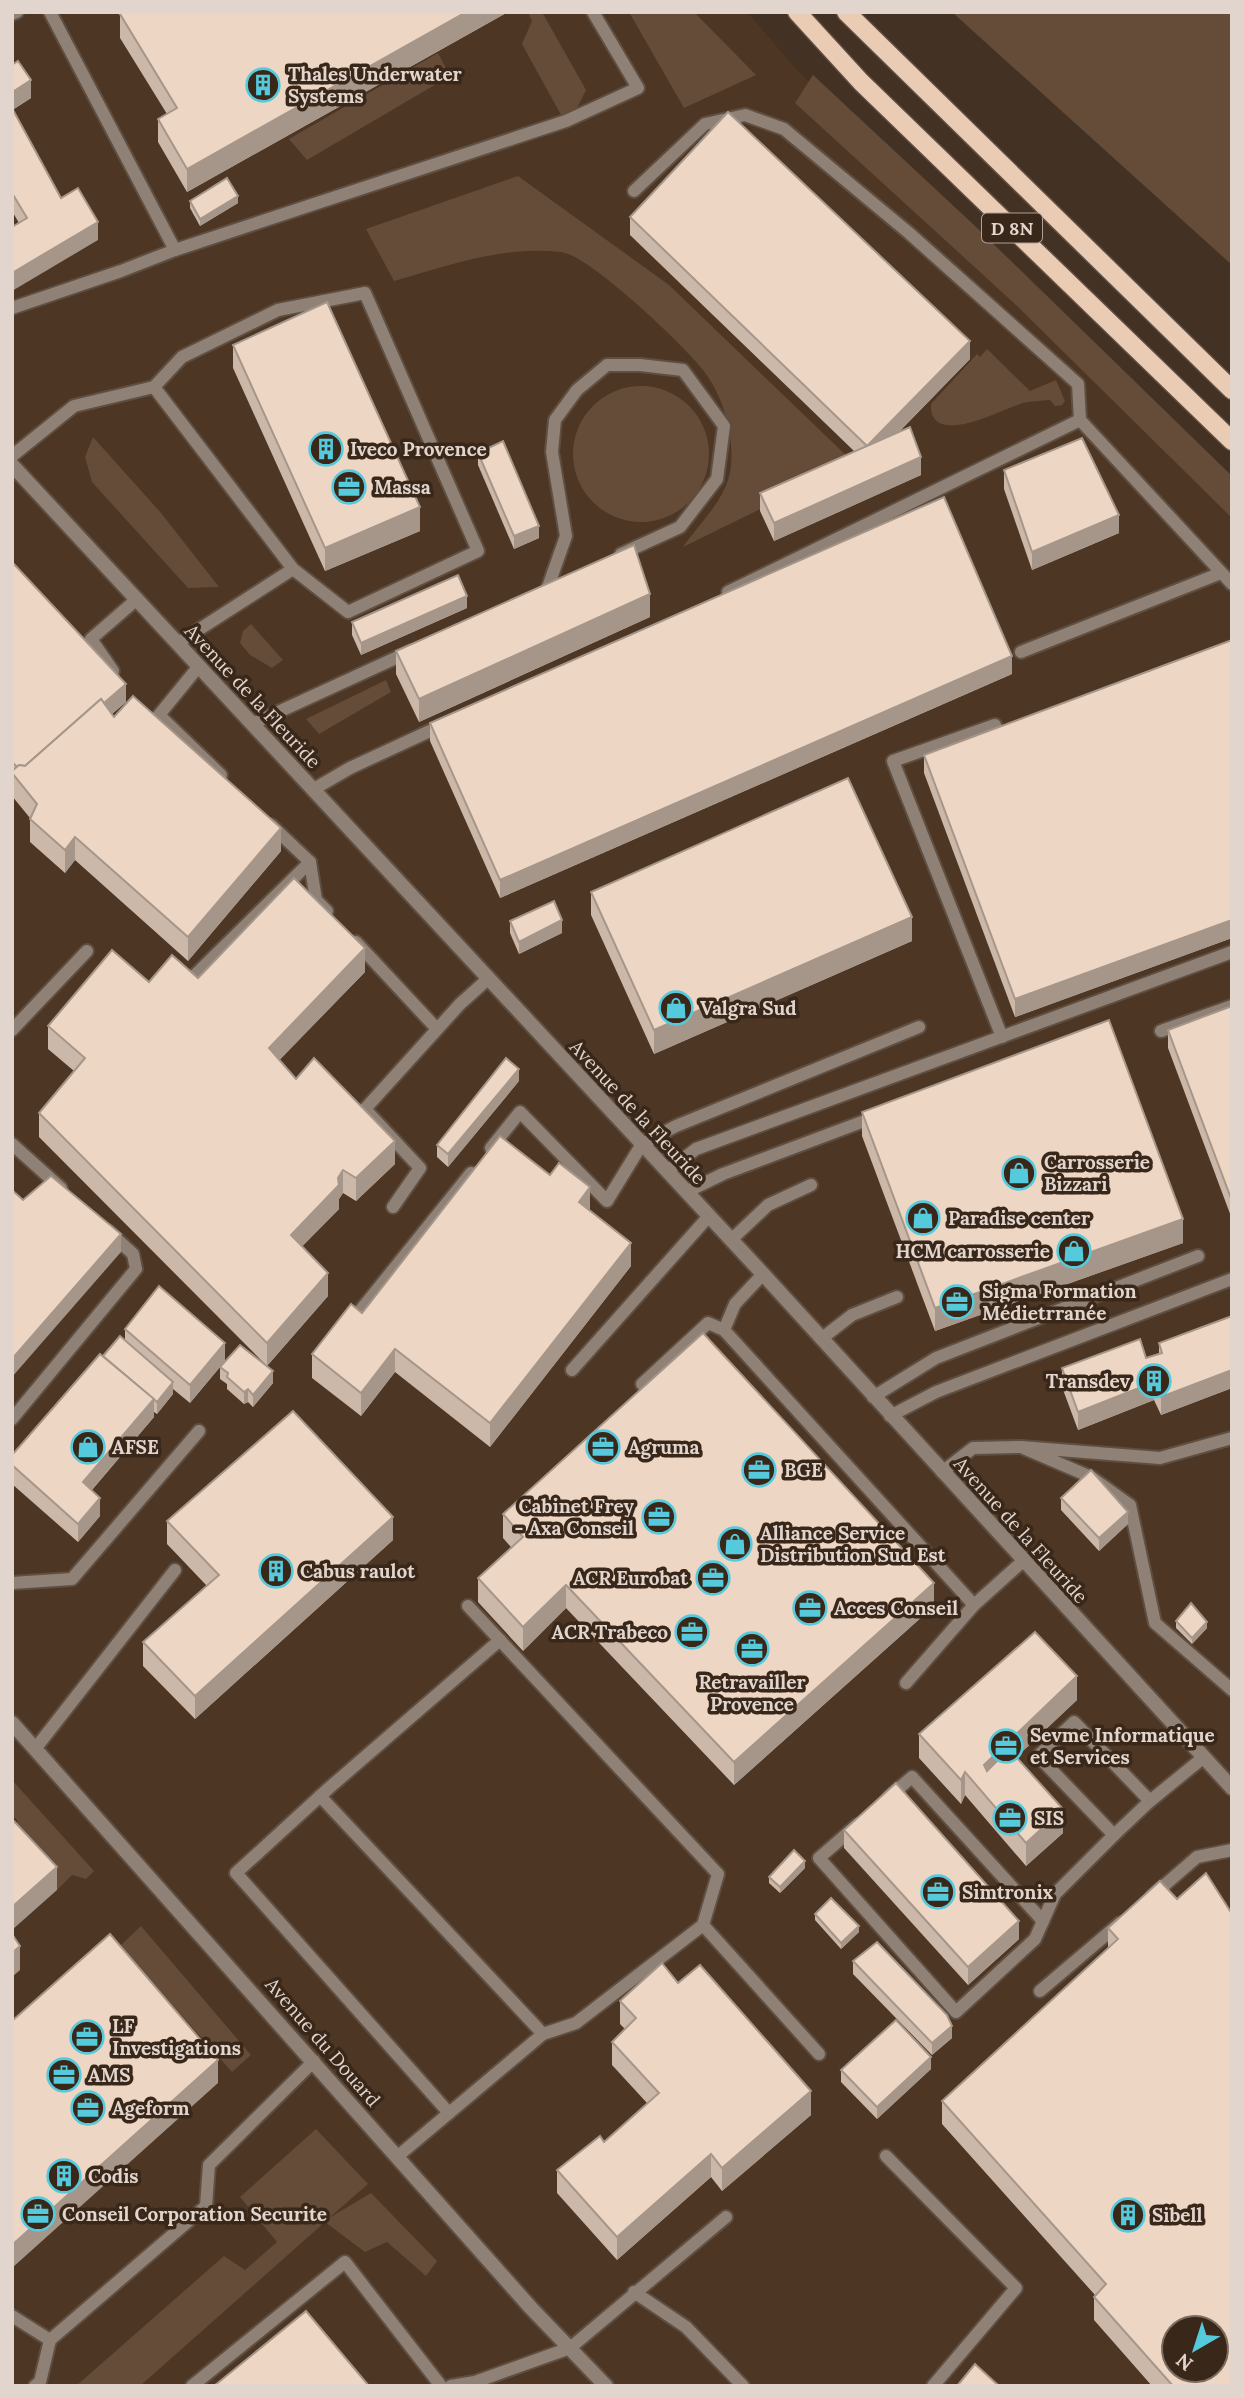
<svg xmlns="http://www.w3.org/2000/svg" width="1244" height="2398" font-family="Lora,serif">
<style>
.built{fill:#4d3623;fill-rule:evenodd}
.green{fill:#644c39}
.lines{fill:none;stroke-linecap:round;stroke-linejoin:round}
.lane-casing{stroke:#5f4f42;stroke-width:16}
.street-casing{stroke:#5f4f42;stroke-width:18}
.primary-casing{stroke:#5f4f42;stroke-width:21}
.lane{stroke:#908176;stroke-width:12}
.street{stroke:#908176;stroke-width:14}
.primary{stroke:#eacbb4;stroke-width:18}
.wall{fill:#ccb8a9}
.shaded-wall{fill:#a69689}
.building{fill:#edd6c4;stroke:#a69689;stroke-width:2;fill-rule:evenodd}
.labels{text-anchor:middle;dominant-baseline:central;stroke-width:7;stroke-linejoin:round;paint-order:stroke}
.shield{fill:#392719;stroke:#afa197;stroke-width:2}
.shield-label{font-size:18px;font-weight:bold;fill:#e1d5cd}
.poi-label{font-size:19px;font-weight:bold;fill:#e1d5cd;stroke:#392719;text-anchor:start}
.street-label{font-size:19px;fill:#e1d5cd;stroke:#392719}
</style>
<rect width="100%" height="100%" fill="#433123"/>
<path class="built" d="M12,12H747L798,71L1232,485V2386H12ZM1174,2328H1216V2370H1174Z"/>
<g class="green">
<polygon points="528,12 542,12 586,90 576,110 561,115 522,44 532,21"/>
<polygon points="629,12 694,12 756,75 684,108"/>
<polygon points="952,12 1232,12 1232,265"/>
<polygon points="438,53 450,76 307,160 289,139"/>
<polygon points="813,75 974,225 1232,476 1232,518 1015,304 795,103"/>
<path d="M518,176L669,285L854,463L683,547C700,522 729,497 731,465C734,433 723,396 703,370C685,346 588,254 561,252C503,246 449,265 394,281L366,229Z"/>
<path d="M987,349L1030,391L1056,380L1065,401L1062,405L1055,406L1050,400C1041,401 1031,401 1023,403C1004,408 929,450 931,404L977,354L980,357Z"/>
<circle cx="641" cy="454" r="68"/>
<polygon points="93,437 161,513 219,587 188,588 92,482 85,457"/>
<polygon points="251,624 283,660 272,668 250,655 240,643 243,631"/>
<polygon points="386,680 391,692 319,734 306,719"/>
<polygon points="12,1780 94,1871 86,1879 72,1875 57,1890 12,1826 18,1821 12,1815"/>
<polygon points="141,1926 251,2055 232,2072 120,1946"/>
<polygon points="316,2129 368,2184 329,2218 371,2193 437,2261 426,2276 387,2242 365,2252 325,2222 140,2386 76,2386 224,2256 245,2270 277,2242 240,2197"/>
</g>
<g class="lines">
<defs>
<g id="lane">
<polyline points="12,14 17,12"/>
<polyline points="634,191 705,124 745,115 784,129 909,233 1078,384 1080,420"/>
<polyline points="175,250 566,121 638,88 593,12"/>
<polyline points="12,308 121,271 175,250 50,12"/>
<polyline points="12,456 74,406 154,387"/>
<polyline points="548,587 566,536 552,452 555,420 577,390 607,365 640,365 683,370 724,426 717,479 680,527 621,554"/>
<polyline points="728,592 1080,420 1232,584"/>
<polyline points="178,643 293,569 154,387 182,357 278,310 365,293 478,551 348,612 293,569"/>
<polyline points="1021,652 1221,573"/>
<polyline points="199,666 159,715 221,775"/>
<polyline points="113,671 91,639 137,599"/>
<polyline points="252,724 411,651"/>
<polyline points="995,725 893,761 1002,1037"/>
<polyline points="314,789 350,768 445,724"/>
<polyline points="271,825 310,862 316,900 327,911"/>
<polyline points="356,942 437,1029"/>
<polyline points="191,979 310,862"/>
<polyline points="12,1030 87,951"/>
<polyline points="1161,1031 1232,1006"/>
<polyline points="12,1144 61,1188"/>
<polyline points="491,1148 520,1112 607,1201 642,1144 676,1126 919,1027"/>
<polyline points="667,1171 696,1149 1232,952"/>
<polyline points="686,1192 723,1174 875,1117"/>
<polyline points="393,1207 420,1168 365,1109 460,1004 489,978"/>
<polyline points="731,1240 768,1205 811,1185"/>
<polyline points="763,1274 735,1304 724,1330 974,1605 1023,1561"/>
<polyline points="356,1316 471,1173"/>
<polyline points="821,1339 852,1315 897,1297"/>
<polyline points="572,1370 709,1216"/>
<polyline points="642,1384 708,1323 724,1330"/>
<polyline points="873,1397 936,1358 1198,1256"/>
<polyline points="890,1416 936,1392 1232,1279"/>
<polyline points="12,1419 136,1269 133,1254 108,1231"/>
<polyline points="1021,1447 1091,1477 1130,1505 1155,1623 1232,1690"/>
<polyline points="942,1472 973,1448 1021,1447 1160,1458 1232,1438"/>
<polyline points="12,1583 72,1579 199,1431"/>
<polyline points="468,1606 718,1874 703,1925"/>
<polyline points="906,1683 974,1605"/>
<polyline points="35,1749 175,1570"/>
<polyline points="320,1796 543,2034"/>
<polyline points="889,1797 912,1777 1043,1921"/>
<polyline points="857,1825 819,1858 956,2012 1035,1939 1055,1894 1114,1835 1038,1756 1074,1722 1150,1801 1204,1757"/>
<polyline points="1114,1835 1150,1801"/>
<polyline points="1152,1896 1197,1857 1232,1850"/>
<polyline points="1040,1991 1120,1923"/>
<polyline points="449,2113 236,1873 329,1788 500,1640"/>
<polyline points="398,2156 543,2034 576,2023 703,1925 819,2054"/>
<polyline points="886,2156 1016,2288 933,2386"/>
<polyline points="634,2292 686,2327 743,2386"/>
<polyline points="12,2316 50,2340 206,2206 209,2165 314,2061"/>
<polyline points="35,2386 40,2382 50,2340"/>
<polyline points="192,2386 345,2262 441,2386"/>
<polyline points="451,2386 475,2382 570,2348 726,2217"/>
</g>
<g id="street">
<polyline points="12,465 763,1274 1232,1788"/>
<polyline points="12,1723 531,2308 606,2386"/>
</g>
<g id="primary">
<polyline points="797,12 861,82 1232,441"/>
<polyline points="846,12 1232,390"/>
</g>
</defs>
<use href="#lane" class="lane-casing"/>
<use href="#street" class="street-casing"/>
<use href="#primary" class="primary-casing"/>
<use href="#lane" class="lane"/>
<use href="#street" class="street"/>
<use href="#primary" class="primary"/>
</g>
<g class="wall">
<polygon points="508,12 187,192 158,142 158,119 167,114 120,38 120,14"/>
<polygon points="12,65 31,98 14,109 12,107"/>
<polygon points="12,108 61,198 98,240 19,223 12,211"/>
<polygon points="190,201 238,203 200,226 190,208"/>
<polygon points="630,217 970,359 899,432 921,475 774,541 760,511 760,493 854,451 630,235"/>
<polygon points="233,345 420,531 325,571 233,368"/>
<polygon points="478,453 539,538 514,549 478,465"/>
<polygon points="1004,470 1119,533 1032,570 1004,489"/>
<polygon points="12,562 126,702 112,714 114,717 281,851 188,961 75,860 65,873 30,842 30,818 12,796"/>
<polygon points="467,608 361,655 352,635 352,622"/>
<polygon points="650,617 419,722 396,674 396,651"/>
<polygon points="1232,640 1232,938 1015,1017 924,773 924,755"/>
<polygon points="1012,674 500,898 430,741 430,723"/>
<polygon points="591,892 912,941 654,1054 591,915"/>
<polygon points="510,921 562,933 519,954 510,933"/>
<polygon points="365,972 279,1060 296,1079 395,1164 356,1201 343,1193 339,1199 339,1209 302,1246 328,1296 267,1366 273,1383 253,1407 248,1402 244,1404 227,1389 227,1384 220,1379 220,1367 190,1403 173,1389 173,1394 157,1414 154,1412 154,1417 92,1490 100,1516 78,1542 12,1484 12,1455 103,1356 125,1341 125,1329 225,1361 265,1364 39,1137 39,1113 74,1071 48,1049 48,1026 149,982 198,978"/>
<polygon points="1232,1006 1232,1219 1168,1048 1168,1030"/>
<polygon points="519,1081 448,1167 437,1157 437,1145"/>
<polygon points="862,1112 1183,1243 935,1331 862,1136"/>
<polygon points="590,1211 631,1266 490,1447 395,1372 361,1416 312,1378 312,1354"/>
<polygon points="1232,1316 1232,1388 1161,1415 1154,1400 1078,1430 1062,1387 1062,1368 1146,1358 1159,1354 1159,1343"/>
<polygon points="1061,1498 1128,1524 1099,1551 1061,1510"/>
<polygon points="503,1514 934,1606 734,1785 566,1608 523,1651 478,1602 478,1578 511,1547 503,1538"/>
<polygon points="167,1521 393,1540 195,1719 143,1666 143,1642 207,1586 167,1544"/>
<polygon points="1176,1621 1207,1628 1192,1644 1176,1628"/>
<polygon points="1077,1700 1016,1757 1063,1833 1026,1866 965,1795 961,1804 919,1758 919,1734"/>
<polygon points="844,1830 1019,1939 968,1985 844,1848"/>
<polygon points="805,1868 780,1893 769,1883 769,1877"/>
<polygon points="1160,1881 1232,2386 1152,2386 1094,2320 1094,2297 1095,2295 942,2124 942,2101 1108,1949 1108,1928"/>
<polygon points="815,1914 859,1932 841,1949 815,1920"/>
<polygon points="853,1961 952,2038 932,2055 853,1974"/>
<polygon points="678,1983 811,2115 722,2191 711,2177 617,2260 557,2193 557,2170 604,2142 647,2103 612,2065 612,2042 625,2029 620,2024 620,2001"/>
<polygon points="931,2069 877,2119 841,2082 841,2070"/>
</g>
<g class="shaded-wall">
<polygon points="466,12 508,12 187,192 187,169"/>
<polygon points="31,80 31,98 14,109 14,91"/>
<polygon points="238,196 238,203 200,226 200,219"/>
<polygon points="98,222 98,240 12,291 12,273"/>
<polygon points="970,341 970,359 867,464 867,446"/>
<polygon points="921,457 921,475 774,541 774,523"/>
<polygon points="420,507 420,531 325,571 325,548"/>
<polygon points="1119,515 1119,533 1032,570 1032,552"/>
<polygon points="539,526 539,538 514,549 514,536"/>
<polygon points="650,594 650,617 419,722 419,699"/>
<polygon points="467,596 467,608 361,655 361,643"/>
<polygon points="1012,656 1012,674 500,898 500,880"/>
<polygon points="126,684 126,702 25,789 25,771"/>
<polygon points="281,828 281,851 188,961 188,937"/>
<polygon points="75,837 75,860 65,873 65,850"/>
<polygon points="912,917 912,941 654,1054 654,1030"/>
<polygon points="562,920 562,933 519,954 519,942"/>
<polygon points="1232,920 1232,938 1015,1017 1015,999"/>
<polygon points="365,948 365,972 269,1071 269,1048"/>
<polygon points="519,1069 519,1081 448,1167 448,1154"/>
<polygon points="395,1141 395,1164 356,1201 356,1178"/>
<polygon points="343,1170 343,1193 339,1199 339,1209 291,1258 291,1235"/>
<polygon points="590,1187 590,1210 579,1202"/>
<polygon points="1183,1219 1183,1243 935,1331 935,1308"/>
<polygon points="121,1234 121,1252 12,1377 12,1359"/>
<polygon points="631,1243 631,1266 490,1447 490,1423"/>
<polygon points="328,1273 328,1296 267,1366 267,1343"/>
<polygon points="225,1343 225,1361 190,1403 190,1385"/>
<polygon points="395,1349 395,1372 361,1416 361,1393"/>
<polygon points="1232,1370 1232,1388 1161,1415 1161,1397"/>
<polygon points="273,1371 273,1383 253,1407 253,1395"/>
<polygon points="173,1382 173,1394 157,1414 157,1402"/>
<polygon points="1154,1382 1154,1400 1078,1430 1078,1412"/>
<polygon points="248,1389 248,1402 244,1404 244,1392"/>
<polygon points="154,1399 154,1417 83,1500 83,1482"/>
<polygon points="100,1498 100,1516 78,1542 78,1524"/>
<polygon points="1128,1512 1128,1524 1099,1551 1099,1538"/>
<polygon points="393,1517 393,1540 195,1719 195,1696"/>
<polygon points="934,1583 934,1606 734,1785 734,1762"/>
<polygon points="566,1585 566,1608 523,1651 523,1627"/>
<polygon points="1207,1622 1207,1628 1192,1644 1192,1638"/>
<polygon points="1077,1676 1077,1700 984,1788 984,1765"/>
<polygon points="965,1772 965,1795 961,1804 961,1780"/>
<polygon points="1063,1809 1063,1833 1026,1866 1026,1843"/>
<polygon points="805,1861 805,1868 780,1893 780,1887"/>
<polygon points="57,1867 57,1890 12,1930 12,1907"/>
<polygon points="1019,1921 1019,1939 968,1985 968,1967"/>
<polygon points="859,1926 859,1932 841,1949 841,1943"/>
<polygon points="20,1946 20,1970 12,1977 12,1953"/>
<polygon points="952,2026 952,2038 932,2055 932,2043"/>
<polygon points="931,2057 931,2069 877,2119 877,2107"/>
<polygon points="218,2060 218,2083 12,2268 12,2245"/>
<polygon points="811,2091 811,2115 722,2191 722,2168"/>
<polygon points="711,2154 711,2177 617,2260 617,2237"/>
</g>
<g class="building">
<polygon points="123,12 466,12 187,169 158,119 177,108 120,14"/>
<polygon points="18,61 31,80 14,91 12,89 12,65"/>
<polygon points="12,108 61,198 78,188 98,222 12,273 12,227 27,218 12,193"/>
<polygon points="728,112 970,341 867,446 630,217"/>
<polygon points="227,178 238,196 200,219 190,201"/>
<polygon points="327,302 420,507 325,548 233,345"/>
<polygon points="910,427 921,457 774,523 760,493"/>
<polygon points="1082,438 1119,515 1032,552 1004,470"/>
<polygon points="503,441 539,526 514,536 478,453"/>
<polygon points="944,497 1012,656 500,880 430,723"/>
<polygon points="634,545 650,594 419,699 396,651"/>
<polygon points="12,562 126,684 104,703 101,699 25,766 19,765 17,767 12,762"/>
<polygon points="458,575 467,596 361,643 352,622"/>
<polygon points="1232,640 1232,920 1015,999 924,755"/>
<polygon points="133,696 281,828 188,937 75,837 65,850 30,819 37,804 12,773 12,771 19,765 25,766 101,699 114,717"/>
<polygon points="848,778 912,917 654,1030 591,892"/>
<polygon points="294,878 365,948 269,1048 296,1079 314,1058 395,1141 356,1178 343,1170 338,1178 339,1185 291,1235 328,1273 267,1343 39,1113 85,1058 48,1026 112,950 149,982 172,955 198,978"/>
<polygon points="554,901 562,920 519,942 510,921"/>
<polygon points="1232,1006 1232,1201 1168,1030"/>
<polygon points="1109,1020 1183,1219 935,1308 862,1112"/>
<polygon points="506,1058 519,1069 448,1154 437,1145"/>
<polygon points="500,1136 550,1175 559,1163 590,1187 579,1202 631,1243 490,1423 395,1349 361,1393 312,1354 351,1304 362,1313"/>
<polygon points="51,1176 121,1234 12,1359 12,1190 23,1200"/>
<polygon points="159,1286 225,1343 190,1385 125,1329"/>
<polygon points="1232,1316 1232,1370 1161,1397 1154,1382 1078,1412 1062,1368 1140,1339 1146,1358 1162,1353 1159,1343"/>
<polygon points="703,1333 934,1583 734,1762 566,1585 523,1627 478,1578 523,1537 503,1514"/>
<polygon points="120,1336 173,1382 157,1402 103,1356"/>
<polygon points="240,1345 273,1371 253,1395 248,1389 244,1392 227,1377 228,1373 220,1367"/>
<polygon points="100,1354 154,1399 83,1482 100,1498 78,1524 12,1465 12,1455"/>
<polygon points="293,1411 393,1517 195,1696 143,1642 219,1575 167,1521"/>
<polygon points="1091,1470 1128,1512 1099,1538 1061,1498"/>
<polygon points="1191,1603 1207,1622 1192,1638 1176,1621"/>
<polygon points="1035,1632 1077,1676 984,1765 987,1771 1009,1749 1063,1809 1026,1843 965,1772 961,1780 919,1734"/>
<polygon points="896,1783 1019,1921 968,1967 844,1830"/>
<polygon points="12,1819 57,1867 12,1907"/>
<polygon points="794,1850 805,1861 780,1887 769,1877"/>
<path d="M1206,1873L1232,1914V2386H1173L1094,2297L1106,2284L942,2101L1118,1939L1108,1928L1160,1881L1177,1899ZM1174,2328H1216V2370H1174Z"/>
<polygon points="831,1898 859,1926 841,1943 815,1914"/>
<polygon points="12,1934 20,1946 12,1953"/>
<polygon points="110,1934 218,2060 12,2245 12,2021"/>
<polygon points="877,1942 947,2015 952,2026 932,2043 853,1961"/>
<polygon points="662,1963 678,1983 700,1965 811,2091 722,2168 711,2154 617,2237 557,2170 600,2136 604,2142 659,2093 612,2042 636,2018 620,2001"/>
<polygon points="896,2020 931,2057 877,2107 841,2070"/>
<polygon points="306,2311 369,2386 214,2386"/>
<polygon points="975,2364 999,2386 957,2386"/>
</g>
<defs>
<symbol id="building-ring" viewBox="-11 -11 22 22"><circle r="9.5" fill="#392719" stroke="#54cadc" stroke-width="1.5"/><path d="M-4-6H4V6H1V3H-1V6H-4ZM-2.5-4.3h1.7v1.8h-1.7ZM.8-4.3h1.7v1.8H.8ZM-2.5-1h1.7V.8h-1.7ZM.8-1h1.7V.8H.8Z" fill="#54cadc"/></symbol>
<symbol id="office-ring" viewBox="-11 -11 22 22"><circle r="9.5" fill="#392719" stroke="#54cadc" stroke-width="1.5"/><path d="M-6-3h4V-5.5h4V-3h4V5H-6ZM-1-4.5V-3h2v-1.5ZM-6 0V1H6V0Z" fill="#54cadc"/></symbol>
<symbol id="shop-ring" viewBox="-11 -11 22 22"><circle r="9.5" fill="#392719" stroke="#54cadc" stroke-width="1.5"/><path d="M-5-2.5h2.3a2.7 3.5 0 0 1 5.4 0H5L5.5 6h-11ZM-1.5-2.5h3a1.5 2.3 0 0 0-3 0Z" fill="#54cadc"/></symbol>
</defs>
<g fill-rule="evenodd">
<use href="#building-ring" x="244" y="66" width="38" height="38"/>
<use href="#building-ring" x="307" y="430" width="38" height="38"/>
<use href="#office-ring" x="330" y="468" width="38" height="38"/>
<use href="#shop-ring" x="657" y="989" width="38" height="38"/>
<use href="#shop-ring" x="1000" y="1154" width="38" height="38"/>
<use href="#shop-ring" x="904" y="1199" width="38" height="38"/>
<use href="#shop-ring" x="1055" y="1232" width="38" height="38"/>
<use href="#office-ring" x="938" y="1283" width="38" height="38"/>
<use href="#building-ring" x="1135" y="1362" width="38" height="38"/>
<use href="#shop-ring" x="69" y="1428" width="38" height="38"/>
<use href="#office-ring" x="584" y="1428" width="38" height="38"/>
<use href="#office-ring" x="740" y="1451" width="38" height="38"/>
<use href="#office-ring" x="640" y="1498" width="38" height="38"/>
<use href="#shop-ring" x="716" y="1525" width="38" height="38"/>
<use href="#building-ring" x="257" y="1552" width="38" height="38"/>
<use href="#office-ring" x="694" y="1559" width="38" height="38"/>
<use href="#office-ring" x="791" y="1589" width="38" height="38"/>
<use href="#office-ring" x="673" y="1613" width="38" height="38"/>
<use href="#office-ring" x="733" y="1630" width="38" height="38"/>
<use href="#office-ring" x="987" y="1727" width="38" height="38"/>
<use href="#office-ring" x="991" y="1799" width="38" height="38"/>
<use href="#office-ring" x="919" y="1873" width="38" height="38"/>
<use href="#office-ring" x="68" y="2018" width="38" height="38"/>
<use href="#office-ring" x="45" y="2056" width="38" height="38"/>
<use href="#office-ring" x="69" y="2089" width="38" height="38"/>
<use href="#building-ring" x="45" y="2157" width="38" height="38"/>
<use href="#office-ring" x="19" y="2195" width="38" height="38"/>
<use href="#building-ring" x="1109" y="2196" width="38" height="38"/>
</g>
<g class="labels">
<rect class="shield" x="982" y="213.5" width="60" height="29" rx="5"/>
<g class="shield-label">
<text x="1012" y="228">D 8N</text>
</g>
<g class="poi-label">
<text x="288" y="74">Thales Underwater<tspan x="288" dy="22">Systems</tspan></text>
<text x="350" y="449">Iveco Provence</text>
<text x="374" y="487">Massa</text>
<text x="700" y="1008">Valgra Sud</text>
<text x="1044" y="1162">Carrosserie<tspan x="1044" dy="22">Bizzari</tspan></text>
<text x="948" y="1218">Paradise center</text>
<text x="1050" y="1251" text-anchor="end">HCM carrosserie</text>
<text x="982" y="1291">Sigma Formation<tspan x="982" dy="22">Médietrranée</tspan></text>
<text x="1130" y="1381" text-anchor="end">Transdev</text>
<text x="112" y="1447">AFSE</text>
<text x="628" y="1447">Agruma</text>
<text x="784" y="1470">BGE</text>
<text x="634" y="1506" text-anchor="end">Cabinet Frey<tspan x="634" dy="22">- Axa Conseil</tspan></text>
<text x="760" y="1533">Alliance Service<tspan x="760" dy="22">Distribution Sud Est</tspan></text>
<text x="300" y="1571">Cabus raulot</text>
<text x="688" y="1578" text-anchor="end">ACR Eurobat</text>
<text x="834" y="1608">Acces Conseil</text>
<text x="668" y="1632" text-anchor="end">ACR Trabeco</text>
<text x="752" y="1682" text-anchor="middle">Retravailler<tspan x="752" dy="22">Provence</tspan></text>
<text x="1030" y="1735">Sevme Informatique<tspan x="1030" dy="22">et Services</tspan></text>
<text x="1034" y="1818">SIS</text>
<text x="962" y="1892">Simtronix</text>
<text x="112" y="2026">LF<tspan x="112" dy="22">Investigations</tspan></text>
<text x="88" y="2075">AMS</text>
<text x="112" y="2108">Ageform</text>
<text x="88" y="2176">Codis</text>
<text x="62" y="2214">Conseil Corporation Securite</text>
<text x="1152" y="2215">Sibell</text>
</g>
<g class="street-label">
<text transform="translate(253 696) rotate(47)">Avenue de la Fleuride</text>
<text transform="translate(638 1112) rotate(47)">Avenue de la Fleuride</text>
<text transform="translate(1021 1530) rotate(48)">Avenue de la Fleuride</text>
<text transform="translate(323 2042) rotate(49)">Avenue du Douard</text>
</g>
</g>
<rect width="1244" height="2398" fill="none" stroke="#e1d5cd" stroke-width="28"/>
<g transform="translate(1195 2349) rotate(219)"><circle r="33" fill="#392719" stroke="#7c6d61" stroke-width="2"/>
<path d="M0-5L12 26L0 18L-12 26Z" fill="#54cadc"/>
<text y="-10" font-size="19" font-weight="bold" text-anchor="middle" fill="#e1d5cd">N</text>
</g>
</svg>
